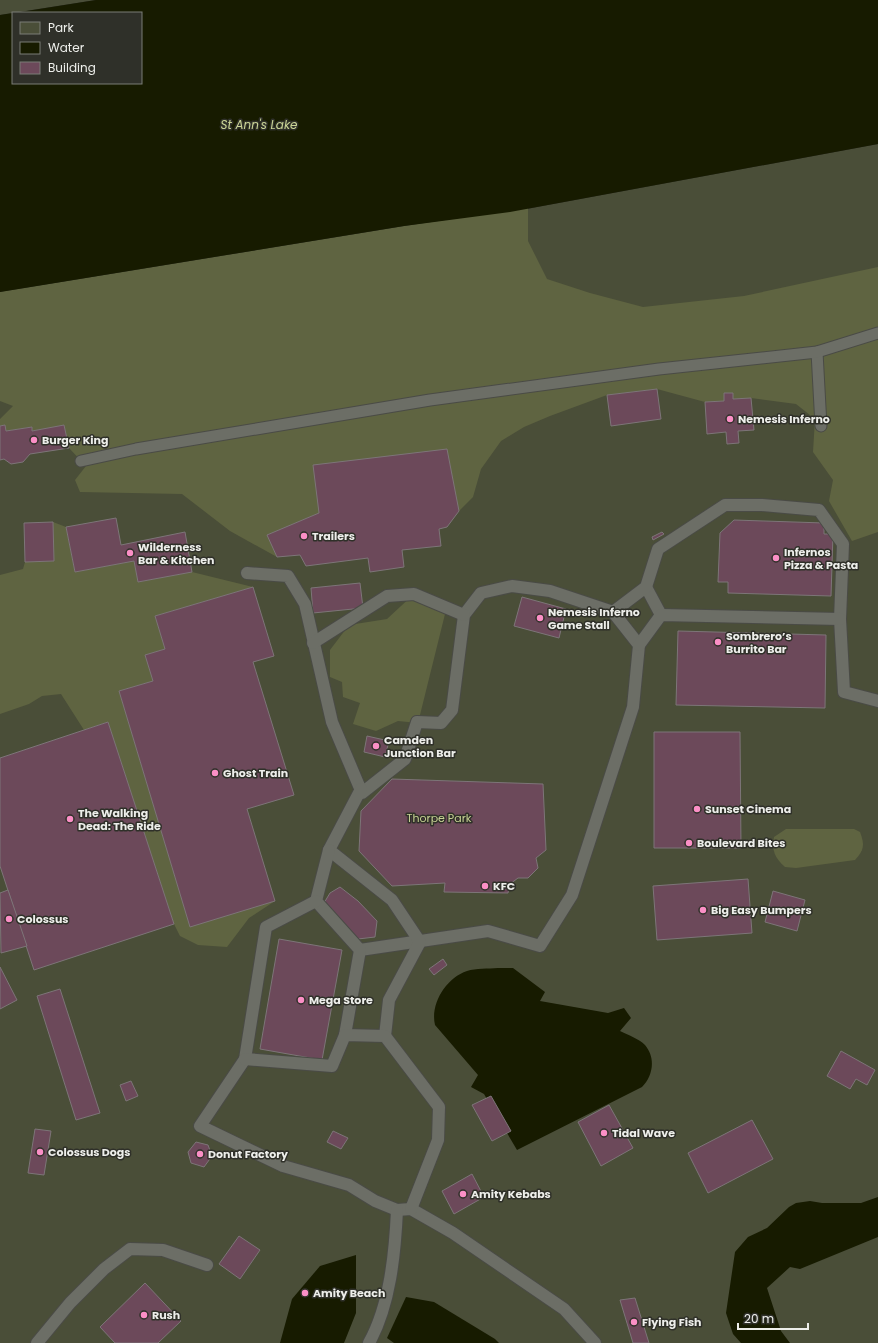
<svg xmlns="http://www.w3.org/2000/svg" width="878" height="1343" font-family="Poppins,sans-serif">
<style>
.green{fill:#4a4e38}
.forest{fill:#5f6441}
.water{fill:#171b00}
.building{fill:#6c495a;stroke:#7d7578}
.lines{fill:none;stroke-linecap:round;stroke-linejoin:round}
.service-casing{stroke:#4a4b46;stroke-width:13}
.pedestrian-casing{stroke:#4a4b46;stroke-width:14}
.service{stroke:#6c6e66;stroke-width:11}
.pedestrian{stroke:#6c6e66;stroke-width:12}
.poi-dot{fill:#fb8fc6;stroke:#2f3029;stroke-width:1.5}
.labels{text-anchor:middle;dominant-baseline:central;stroke-width:3;stroke-linejoin:round;paint-order:stroke}
.poi-label{font-size:11px;font-weight:bold;fill:#edeeea;stroke:#2f3029;text-anchor:start}
.park-label{font-size:11px;fill:#c8d294;stroke:#2f3029}
.water-label{font-size:12px;font-style:italic;fill:#cad496;stroke:#2f3029}
</style>
<rect width="100%" height="100%" fill="#2f3029"/>
<g class="green">
<polygon points="0,0 96,0 0,15"/>
<polygon points="878,144 878,1343 0,1343 0,292 510,212"/>
</g>
<g class="forest">
<polygon points="528,208 528,241 547,279 590,293 643,307 744,296 878,267 878,532 852,541 829,501 833,480 813,452 815,419 796,404 751,398 733,399 732,393 724,393 724,401 705,402 657,389 607,395 550,416 524,427 501,441 481,469 473,497 459,511 319,513 268,535 277,557 230,531 182,494 80,492 75,480 86,466 69,448 64,425 32,431 31,427 6,431 5,425 0,426 0,419 13,406 0,401 0,292 404,226"/>
<polygon points="53,522 66,527 75,572 134,561 138,582 192,572 253,587 155,616 165,649 145,655 153,681 119,691 190,926 275,901 249,918 227,947 198,945 180,936 174,924 108,722 84,730 61,694 42,696 29,704 0,714 0,575 23,569 25,562 54,561"/>
<polygon points="414,594 447,606 418,723 398,721 376,731 353,724 360,703 343,697 342,682 330,677 330,650 349,625 387,619"/>
<path d="M786,829H854L860,832C865,845 864,850 855,860L796,868L785,867C774,857 772,851 774,837Z"/>
</g>
<g class="water">
<polygon points="96,0 878,0 878,144 510,212 404,226 0,292 0,15 13,13 13,83 141,83 141,13 14,13"/>
<path d="M498,968H513L545,992L540,1001L608,1013L624,1008L631,1018L620,1031C628,1035 639,1039 645,1045C656,1058 653,1076 642,1087L517,1150L484,1094L471,1087L478,1075L435,1025C430,1004 446,978 467,971C476,968 488,969 498,968Z"/>
<polygon points="878,1197 878,1237 800,1269 790,1267 767,1288 781,1331 790,1343 741,1343 733,1334 726,1313 735,1252 748,1237 767,1228 789,1207 796,1203 810,1201 822,1203 861,1203"/>
<polygon points="356,1255 356,1313 344,1343 280,1343 292,1299 320,1266"/>
<polygon points="406,1297 434,1302 495,1339 499,1343 394,1343 387,1338"/>
</g>
<g class="building">
<polygon points="657,389 661,419 611,426 607,395"/>
<polygon points="724,393 733,393 733,399 751,398 754,430 738,431 739,443 727,444 726,432 707,434 705,402 724,401"/>
<polygon points="5,425 6,431 32,427 32,431 64,425 69,448 30,454 23,462 11,464 4,459 0,460 0,426"/>
<polygon points="447,449 459,511 447,527 439,529 441,546 402,550 404,567 370,572 368,558 306,566 300,555 277,557 267,535 319,513 313,465"/>
<polygon points="116,518 121,545 185,532 192,572 138,582 134,561 75,572 66,527"/>
<polygon points="734,520 824,523 824,534 833,534 831,596 728,593 728,582 718,582 720,533"/>
<polygon points="53,522 54,561 25,562 24,523"/>
<polygon points="662,532 664,534 653,540 652,537"/>
<polygon points="360,583 363,608 313,613 311,588"/>
<polygon points="253,587 274,656 253,662 294,795 247,809 275,901 190,927 119,691 153,681 145,655 165,649 155,616"/>
<polygon points="522,597 566,609 559,638 514,626"/>
<polygon points="678,631 826,635 825,708 676,705"/>
<polygon points="108,722 174,924 34,970 0,866 0,758"/>
<polygon points="654,732 740,732 741,848 654,848"/>
<polygon points="367,736 389,741 385,757 364,752"/>
<polygon points="392,779 543,784 546,850 536,858 538,868 528,878 518,878 510,884 508,893 444,892 445,883 392,886 359,851 361,811"/>
<polygon points="748,879 752,933 657,940 653,886"/>
<polygon points="340,887 358,901 377,921 375,937 358,939 324,903 330,893"/>
<polygon points="8,890 27,946 1,953 0,893"/>
<polygon points="773,891 805,900 797,931 765,922"/>
<polygon points="279,939 342,950 322,1060 260,1049"/>
<polygon points="443,959 447,965 434,975 429,969"/>
<polygon points="0,967 17,1000 0,1009"/>
<polygon points="60,989 100,1113 76,1120 37,996"/>
<polygon points="841,1051 875,1070 867,1085 856,1079 850,1089 827,1076"/>
<polygon points="131,1081 138,1096 126,1101 120,1085"/>
<polygon points="491,1096 511,1131 492,1141 472,1105"/>
<polygon points="609,1105 633,1148 601,1166 578,1122"/>
<polygon points="752,1120 773,1159 708,1193 688,1153"/>
<polygon points="35,1129 51,1131 44,1175 28,1173"/>
<polygon points="333,1131 348,1138 341,1149 327,1142"/>
<polygon points="196,1142 208,1145 212,1156 204,1167 191,1163 188,1152"/>
<polygon points="472,1174 484,1197 454,1214 442,1191"/>
<polygon points="239,1236 260,1250 240,1279 219,1264"/>
<polygon points="145,1283 181,1321 158,1343 115,1343 100,1327"/>
<polygon points="635,1298 649,1343 633,1343 620,1300"/>
</g>
<g class="lines">
<defs>
<g id="service">
<polyline points="817,352 821,426"/>
<polyline points="81,461 136,449 430,400 659,369 817,352 878,333"/>
</g>
<g id="pedestrian">
<polyline points="247,573 288,576 305,604 332,722 362,793 405,759 417,722 441,723 452,710 464,615 481,593 512,586 550,591 613,612 639,645 633,707 572,895 540,946 488,931 360,950"/>
<polyline points="646,587 661,615"/>
<polyline points="613,612 646,587 658,549 725,505 762,505 819,510 843,544 840,619 844,692 878,701"/>
<polyline points="313,643 387,596 414,594 464,615"/>
<polyline points="639,645 661,615 840,619"/>
<polyline points="361,789 329,850 392,900 420,942 389,1000 385,1036"/>
<polyline points="329,850 316,901 360,950 345,1035"/>
<polyline points="316,901 266,927 245,1059 200,1126 283,1166 349,1185 375,1201 397,1210 411,1209 453,1233 564,1309 595,1343"/>
<polyline points="245,1059 332,1066 345,1035 385,1036 439,1107 438,1140 411,1209"/>
<polyline points="37,1343 70,1303 104,1269 130,1249 163,1250 207,1265"/>
<path d="M369,1343C390,1305 395,1254 397,1210"/>
</g>
</defs>
<use href="#service" class="service-casing"/>
<use href="#pedestrian" class="pedestrian-casing"/>
<use href="#service" class="service"/>
<use href="#pedestrian" class="pedestrian"/>
</g>
<g class="poi-dot">
<circle cx="730" cy="419" r="4"/>
<circle cx="34" cy="440" r="4"/>
<circle cx="304" cy="536" r="4"/>
<circle cx="130" cy="553" r="4"/>
<circle cx="776" cy="558" r="4"/>
<circle cx="540" cy="618" r="4"/>
<circle cx="718" cy="642" r="4"/>
<circle cx="376" cy="746" r="4"/>
<circle cx="215" cy="773" r="4"/>
<circle cx="697" cy="809" r="4"/>
<circle cx="70" cy="819" r="4"/>
<circle cx="689" cy="843" r="4"/>
<circle cx="485" cy="886" r="4"/>
<circle cx="703" cy="910" r="4"/>
<circle cx="9" cy="919" r="4"/>
<circle cx="301" cy="1000" r="4"/>
<circle cx="604" cy="1133" r="4"/>
<circle cx="40" cy="1152" r="4"/>
<circle cx="200" cy="1154" r="4"/>
<circle cx="463" cy="1194" r="4"/>
<circle cx="305" cy="1293" r="4"/>
<circle cx="144" cy="1315" r="4"/>
<circle cx="634" cy="1322" r="4"/>
</g>
<g class="labels">
<g class="poi-label">
<text x="738" y="419">Nemesis Inferno</text>
<text x="42" y="440">Burger King</text>
<text x="312" y="536">Trailers</text>
<text x="138" y="547">Wilderness<tspan x="138" dy="13">Bar &amp; Kitchen</tspan></text>
<text x="784" y="552">Infernos<tspan x="784" dy="13">Pizza &amp; Pasta</tspan></text>
<text x="548" y="612">Nemesis Inferno<tspan x="548" dy="13">Game Stall</tspan></text>
<text x="726" y="636">Sombrero’s<tspan x="726" dy="13">Burrito Bar</tspan></text>
<text x="384" y="740">Camden<tspan x="384" dy="13">Junction Bar</tspan></text>
<text x="223" y="773">Ghost Train</text>
<text x="705" y="809">Sunset Cinema</text>
<text x="78" y="813">The Walking<tspan x="78" dy="13">Dead: The Ride</tspan></text>
<text x="697" y="843">Boulevard Bites</text>
<text x="493" y="886">KFC</text>
<text x="711" y="910">Big Easy Bumpers</text>
<text x="17" y="919">Colossus</text>
<text x="309" y="1000">Mega Store</text>
<text x="612" y="1133">Tidal Wave</text>
<text x="48" y="1152">Colossus Dogs</text>
<text x="208" y="1154">Donut Factory</text>
<text x="471" y="1194">Amity Kebabs</text>
<text x="313" y="1293">Amity Beach</text>
<text x="152" y="1315">Rush</text>
<text x="642" y="1322">Flying Fish</text>
</g>
<g class="park-label">
<text x="439" y="818">Thorpe Park</text>
</g>
<g class="water-label">
<text x="259" y="124">St Ann's Lake</text>
</g>
</g>
<rect x="12" y="12" width="130" height="72" fill="#2f3029" stroke="#7b7c76"/>
<rect x="20" y="22" width="20" height="12" fill="#4a4e38" stroke="#7b7c76"/>
<text x="48" y="32" font-size="12" fill="#edeeea">Park</text>
<rect x="20" y="42" width="20" height="12" fill="#171b00" stroke="#7b7c76"/>
<text x="48" y="52" font-size="12" fill="#edeeea">Water</text>
<rect x="20" y="62" width="20" height="12" fill="#6c495a" stroke="#7b7c76"/>
<text x="48" y="72" font-size="12" fill="#edeeea">Building</text>
<path d="M738 1323v6h70v-6" fill="none" stroke="#edeeea" stroke-width="2"/>
<text x="744" y="1323" font-size="12" fill="#edeeea" stroke="#2f3029" stroke-width="3" paint-order="stroke">20 m</text>
</svg>
